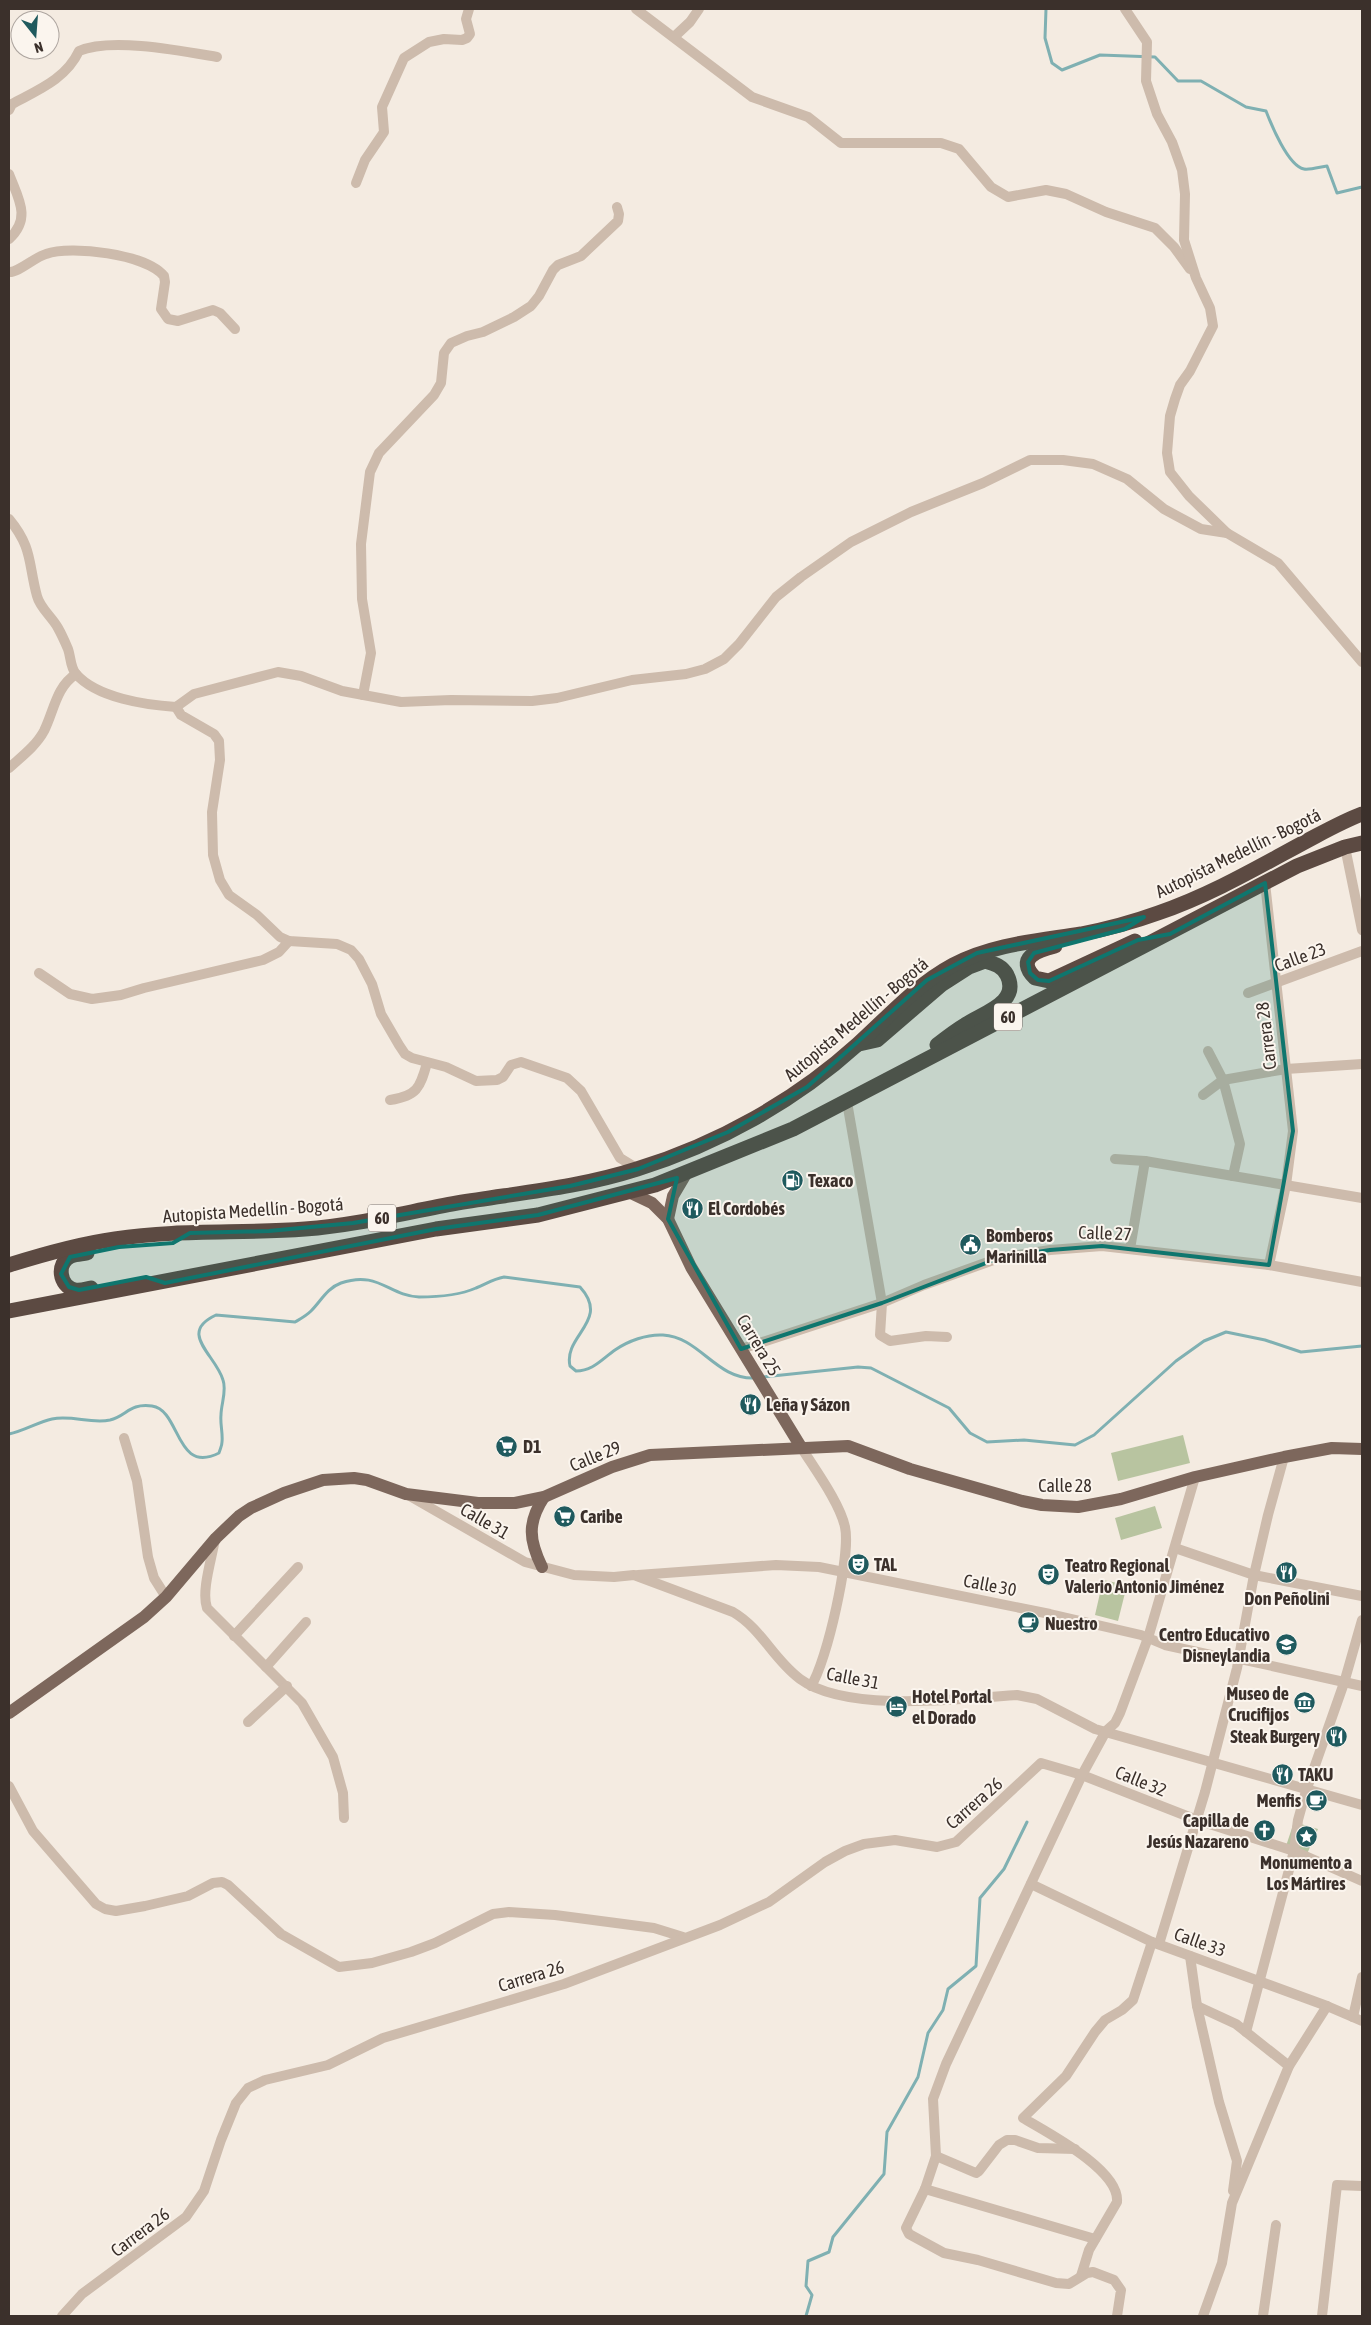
<svg xmlns="http://www.w3.org/2000/svg" width="1371" height="2325" font-family="'Asap Condensed',sans-serif">
<style>
.green{fill:#b8c4a0}
.lines{fill:none;stroke-linecap:round;stroke-linejoin:round}
.stream{stroke:#7fb0b2;stroke-width:3}
.minor{stroke:#cdbbac;stroke-width:10}
.major{stroke:#7d675c;stroke-width:12}
.highway{stroke:#5c4a42;stroke-width:15}
.marked{fill:#0f766e;fill-opacity:0.2;stroke:#0f766e;stroke-width:4;stroke-linejoin:round}
.labels{text-anchor:middle;dominant-baseline:central;stroke-width:4;stroke-linejoin:round;paint-order:stroke}
.shield{fill:#fbf5ee;stroke:#756b66;stroke-width:1}
.shield-label{font-size:16px;font-weight:bold;fill:#3b302b}
.street-label{font-size:18px;fill:#3b302b;stroke:#fbf5ee}
.poi-label{font-size:18px;font-weight:bold;fill:#3b302b;stroke:#fbf5ee;text-anchor:start}
</style>
<rect width="100%" height="100%" fill="#f4ebe1"/>
<g class="green">
<polygon points="1183,1435 1190,1463 1118,1481 1111,1453"/>
<polygon points="1155,1506 1162,1528 1121,1540 1115,1518"/>
<polygon points="1103,1580 1127,1585 1118,1621 1095,1615"/>
<polygon points="1294,1822 1318,1829 1307,1854 1286,1846"/>
</g>
<g class="lines">
<g class="stream">
<path d="M1046,9L1045,38L1052,63L1062,70L1100,55L1155,57L1178,81H1201L1246,107L1266,111C1271,124 1288,166 1304,169C1310,170 1320,167 1327,166L1337,193L1362,187"/>
<polyline points="763,1377 858,1367 871,1368 949,1408 970,1433 987,1442 1024,1440 1075,1445 1094,1435 1176,1361 1204,1341 1226,1332 1265,1340 1301,1352 1362,1346"/>
<path d="M9,1434C24,1431 38,1422 52,1419C72,1415 91,1424 110,1420C127,1416 129,1403 152,1406C181,1410 175,1475 219,1453C220,1449 222,1446 222,1442C223,1433 220,1424 221,1415C221,1404 227,1391 223,1380C216,1355 177,1333 216,1315L295,1322C300,1319 306,1316 311,1311C321,1301 327,1288 341,1283C378,1270 389,1296 419,1297C436,1297 460,1295 476,1288C486,1284 493,1279 504,1277L580,1287C611,1321 563,1335 570,1366L576,1371C593,1371 602,1359 615,1350C628,1341 647,1334 663,1335C700,1337 716,1380 755,1378"/>
<polyline points="806,2316 812,2295 806,2286 808,2261 829,2252 833,2237 884,2174 887,2132 918,2077 928,2033 943,2010 948,1989 976,1966 980,1898 1004,1869 1027,1822"/>
</g>
<g class="minor">
<polyline points="636,9 752,97 808,117 841,143 941,143 959,149 991,187 1008,197 1046,190 1066,194 1106,212 1155,228 1174,247 1190,269"/>
<polyline points="1125,9 1147,42 1146,81 1157,114 1172,142 1182,170 1185,194 1184,240 1196,278 1210,308 1213,326 1190,371 1180,385 1175,399 1170,416 1167,453 1170,472 1189,496 1227,533 1278,563 1362,662"/>
<polyline points="674,37 690,22 699,9"/>
<path d="M9,110L12,104C38,90 66,79 79,51C111,37 182,51 217,57"/>
<path d="M9,174C18,198 32,218 9,239"/>
<polyline points="356,183 365,160 384,132 382,107 404,58 429,42 444,39 462,40 467,38 470,34 466,19 469,9"/>
<path d="M9,272C18,273 35,257 46,254C71,245 146,254 164,276L165,282L161,309L168,319L178,321L213,310L220,313L235,329"/>
<path d="M9,519C33,548 28,563 37,596C40,608 52,617 58,628C62,635 65,642 68,649C71,657 70,667 76,674C97,698 146,705 176,707L194,694L278,672L301,676L342,691L401,702L451,700L532,701L557,698L632,680L686,674L705,669L724,659L739,644L776,597L801,577L851,542L911,512L983,483L1030,460H1063L1093,464L1127,479L1164,509L1201,529L1227,533"/>
<polyline points="363,695 371,653 362,599 361,544 370,472 379,453 434,395 441,383 444,353 451,343 467,336 483,332 514,317 531,306 539,296 553,270 558,265 581,256 618,221 619,214 617,207"/>
<polyline points="176,707 181,715 214,734 219,741 220,760 212,812 213,855 220,880 229,895 257,915 280,937 289,941 337,944 351,950 359,959 372,984 381,1014 399,1045 405,1054 412,1058 446,1067 476,1081 497,1080 503,1077 511,1065 521,1062 567,1078 581,1091 620,1158 638,1169"/>
<path d="M9,768C21,757 36,746 44,731C54,711 56,687 76,674"/>
<polyline points="1345,847 1362,930"/>
<polyline points="1265,883 1293,1131 1286,1185 1269,1265"/>
<polyline points="39,973 70,994 92,999 121,995 144,988 263,960 279,952 289,941"/>
<polyline points="1248,993 1362,951"/>
<polyline points="1208,1051 1223,1080 1240,1144 1233,1176"/>
<polyline points="1203,1095 1223,1080 1286,1069 1362,1064"/>
<path d="M390,1100C417,1096 420,1088 427,1063"/>
<polyline points="847,1102 882,1303 880,1335 890,1341 926,1336 947,1337"/>
<polyline points="1115,1159 1145,1161 1362,1198"/>
<polyline points="1130,1249 1145,1161"/>
<polyline points="741,1349 882,1303 924,1285 999,1258 1050,1250 1102,1246 1269,1265 1362,1282"/>
<polyline points="124,1438 137,1481 148,1557 154,1578 166,1597"/>
<path d="M801,1447C814,1468 840,1503 845,1527C851,1554 827,1662 811,1686"/>
<path d="M408,1495L525,1562L574,1575L614,1577L634,1575L733,1612C762,1629 773,1659 800,1679C846,1713 961,1699 1017,1695L1037,1699L1095,1729L1362,1805"/>
<path d="M215,1539C212,1558 201,1591 207,1608L302,1703L333,1757L343,1793L344,1818"/>
<polyline points="1175,1548 1254,1575 1362,1596"/>
<polyline points="638,1575 776,1565 819,1567 1050,1614 1141,1635 1165,1645 1211,1655 1236,1658 1362,1686"/>
<polyline points="234,1636 298,1567"/>
<polyline points="266,1667 306,1622"/>
<polyline points="248,1722 287,1686"/>
<polyline points="9,1786 33,1831 96,1904 105,1909 116,1911 145,1906 188,1896 213,1883 222,1882 228,1885 281,1934 339,1967 372,1963 411,1952 435,1943 493,1914 509,1912 555,1915 654,1928 683,1937"/>
<polyline points="1031,1884 1152,1942 1327,2006 1362,2021"/>
<polyline points="1159,1944 1205,1792 1237,1668 1254,1575 1268,1515 1284,1457"/>
<polyline points="1190,1956 1197,2006 1219,2102 1237,2161 1233,2191"/>
<polyline points="1197,2006 1236,2024 1289,2066"/>
<polyline points="1353,2017 1362,1977"/>
<polyline points="1246,2032 1294,1851 1298,1820 1306,1791 1344,1683 1362,1620"/>
<polyline points="936,2156 976,2173 979,2171 999,2145 1007,2140 1015,2140 1038,2148 1075,2149"/>
<polyline points="925,2189 1095,2239"/>
<path d="M1081,2276L1089,2250L1117,2202C1120,2170 1048,2133 1023,2118L1066,2076L1095,2032L1105,2020L1122,2010L1133,2000L1152,1942"/>
<polyline points="62,2316 82,2294 186,2217 204,2191 221,2140 236,2103 248,2088 265,2080 328,2065 383,2038 564,1984 720,1925 769,1902 825,1862 845,1851 864,1844 895,1840 937,1847 956,1842 1041,1763 1082,1775 1197,1820 1294,1851 1362,1881"/>
<polyline points="1117,2316 1121,2290 1114,2280 1093,2272 1087,2273 1069,2284 1056,2283 978,2260 944,2253 909,2234 906,2228 925,2189 936,2156 933,2099 946,2064 1082,1775 1106,1731 1115,1723 1120,1713 1148,1638 1195,1477"/>
<polyline points="1203,2316 1222,2263 1232,2203 1289,2066 1327,2006"/>
<polyline points="1263,2316 1276,2225"/>
<polyline points="1322,2316 1337,2185 1362,2186"/>
</g>
<g class="major">
<polyline points="631,1193 652,1203 668,1219 691,1267 801,1447"/>
<polyline points="668,1219 673,1196 686,1174"/>
<path d="M542,1567C529,1540 527,1523 544,1497"/>
<polyline points="9,1713 144,1617 166,1597 216,1538 239,1516 251,1508 284,1493 323,1480 354,1478 367,1480 406,1494 478,1503 515,1503 544,1497 612,1467 650,1455 848,1446 910,1469 1022,1501 1042,1505 1078,1507 1121,1499 1195,1477 1284,1457 1332,1448 1362,1449"/>
</g>
<g class="highway">
<path d="M1055,946C1038,950 1015,958 1035,978L1049,981L1135,941"/>
<path d="M859,1044L877,1040L941,985L969,967L985,961C995,964 1002,966 1007,975C1021,1003 982,1013 965,1025C955,1031 946,1038 937,1045"/>
<path d="M87,1253C82,1254 76,1254 71,1256C56,1263 59,1286 75,1290C80,1291 86,1289 91,1288"/>
<path d="M9,1265C44,1254 79,1244 115,1239C178,1229 242,1234 305,1229C357,1225 407,1212 457,1203C517,1193 578,1188 637,1169C718,1144 795,1101 858,1044C889,1016 916,985 953,965C993,944 1037,941 1081,934C1107,929 1133,922 1158,913C1214,894 1265,863 1316,836C1331,828 1346,820 1362,814"/>
<polyline points="9,1311 436,1229 538,1215 655,1185 793,1129 1297,866 1345,847 1362,843"/>
</g>
</g>
<path class="marked" d="M1265,883L1293,1131L1269,1265L1102,1246L1050,1250L999,1258L882,1303L741,1349L668,1219L677,1178L538,1215L436,1229L165,1283L146,1277L79,1290L69,1287L61,1274L70,1257L119,1247L173,1243L190,1233L269,1231L353,1223L570,1186L638,1169L728,1132L807,1087L927,980L977,953L1144,917L1125,929L1034,953L1028,962L1030,973L1038,980L1049,981L1138,940L1170,934Z"/>
<defs>
<symbol id="fuel-disc" viewBox="-11 -11 22 22"><circle r="9.5" fill="#1f5a5e" stroke="#fbf5ee"/><path d="M-5.5-6h7V0h2V4h1.3V-2.5L3-4.5l.8-.8L6-3V5H2.5V1h-1V6h-7ZM-4.2-4.7v3.2H.2V-4.7Z" fill="#fff"/></symbol>
<symbol id="restaurant-disc" viewBox="-11 -11 22 22"><circle r="9.5" fill="#1f5a5e" stroke="#fbf5ee"/><path d="M-5-6h1v4h1v-4h1v4h1v-4h1v5L-1.5 .5V6h-2V.5L-5-1ZM5-6V6H3V1.5H1.5Q1.5-4 5-6Z" fill="#fff"/></symbol>
<symbol id="civic-disc" viewBox="-11 -11 22 22"><circle r="9.5" fill="#1f5a5e" stroke="#fbf5ee"/><path d="M-.6-6.5H3V-4.5H.6V-3L4-1V1h2V6H-6V1h2V-1L-.6-3ZM-1.2 2.5V6h2.4V2.5Z" fill="#fff"/></symbol>
<symbol id="supermarket-disc" viewBox="-11 -11 22 22"><circle r="9.5" fill="#1f5a5e" stroke="#fbf5ee"/><path d="M-6-5.5h2.5l.6 2H6L4.5 2H-2.5L-4.4-4H-6ZM-1.5 3.2a1.3 1.3 0 1 0 .1 0ZM3 3.2a1.3 1.3 0 1 0 .1 0Z" fill="#fff"/></symbol>
<symbol id="theatre-disc" viewBox="-11 -11 22 22"><circle r="9.5" fill="#1f5a5e" stroke="#fbf5ee"/><path d="M-5-5.5Q0-4 5-5.5V0Q5 5 0 6Q-5 5-5 0ZM-3.3-2.5H-1v1.5H-3.3ZM1-2.5H3.3v1.5H1ZM-2.8 1Q0 5.5 2.8 1Z" fill="#fff"/></symbol>
<symbol id="cafe-disc" viewBox="-11 -11 22 22"><circle r="9.5" fill="#1f5a5e" stroke="#fbf5ee"/><path d="M-5.5-4.5H6V0H3Q3 3.5 0 3.5H-2.5Q-5.5 3.5-5.5 0ZM3-3.2v2h1.7v-2ZM-6 4.5H4V6H-6Z" fill="#fff"/></symbol>
<symbol id="school-disc" viewBox="-11 -11 22 22"><circle r="9.5" fill="#1f5a5e" stroke="#fbf5ee"/><path d="M0-5L7-2L0 1L-7-2ZM-4 1L0 2.5L4 1V4Q0 6-4 4Z" fill="#fff"/></symbol>
<symbol id="museum-disc" viewBox="-11 -11 22 22"><circle r="9.5" fill="#1f5a5e" stroke="#fbf5ee"/><path d="M0-6L6-3V-2H-6V-3ZM-5-1h2V3h-2ZM-1-1h2V3h-2ZM3-1h2V3H3ZM-6 4H6V6H-6Z" fill="#fff"/></symbol>
<symbol id="hotel-disc" viewBox="-11 -11 22 22"><circle r="9.5" fill="#1f5a5e" stroke="#fbf5ee"/><path d="M-6-4.5h1.5V1H6V5H4.5V3h-9V5H-6ZM-4 0a1.8 1.8 0 1 1 3.6 0ZM.5 0V-2.5h3Q6-2.5 6 0Z" fill="#fff"/></symbol>
<symbol id="church-disc" viewBox="-11 -11 22 22"><circle r="9.5" fill="#1f5a5e" stroke="#fbf5ee"/><path d="M-1.2-6h2.4v3.5h3.3v2.4h-3.3V6h-2.4V-.1h-3.3v-2.4h3.3Z" fill="#fff"/></symbol>
<symbol id="sight-disc" viewBox="-11 -11 22 22"><circle r="9.5" fill="#1f5a5e" stroke="#fbf5ee"/><path d="M0-6L1.8-2.2L6-1.7L2.9 1.2L3.7 5.4L0 3.3L-3.7 5.4L-2.9 1.2L-6-1.7L-1.8-2.2Z" fill="#fff"/></symbol>
</defs>
<g fill-rule="evenodd">
<use href="#fuel-disc" x="780" y="1168" width="25" height="25"/>
<use href="#restaurant-disc" x="680" y="1196" width="25" height="25"/>
<use href="#civic-disc" x="958" y="1232" width="25" height="25"/>
<use href="#restaurant-disc" x="738" y="1392" width="25" height="25"/>
<use href="#supermarket-disc" x="494" y="1434" width="25" height="25"/>
<use href="#supermarket-disc" x="552" y="1504" width="25" height="25"/>
<use href="#theatre-disc" x="846" y="1552" width="25" height="25"/>
<use href="#restaurant-disc" x="1274" y="1560" width="25" height="25"/>
<use href="#theatre-disc" x="1036" y="1562" width="25" height="25"/>
<use href="#cafe-disc" x="1016" y="1610" width="25" height="25"/>
<use href="#school-disc" x="1274" y="1632" width="25" height="25"/>
<use href="#museum-disc" x="1292" y="1690" width="25" height="25"/>
<use href="#hotel-disc" x="884" y="1694" width="25" height="25"/>
<use href="#restaurant-disc" x="1324" y="1724" width="25" height="25"/>
<use href="#restaurant-disc" x="1270" y="1762" width="25" height="25"/>
<use href="#cafe-disc" x="1304" y="1788" width="25" height="25"/>
<use href="#church-disc" x="1252" y="1818" width="25" height="25"/>
<use href="#sight-disc" x="1294" y="1824" width="25" height="25"/>
</g>
<g class="labels">
<g class="shield">
<rect x="994" y="1003.5" width="28" height="27" rx="4"/>
<rect x="368" y="1204.5" width="28" height="27" rx="4"/>
</g>
<g class="shield-label">
<text x="1008" y="1017">60</text>
<text x="382" y="1218">60</text>
</g>
<g class="street-label">
<text transform="translate(1238 853) rotate(-26)">Autopista Medellín - Bogotá</text>
<text transform="translate(1300 957) rotate(-20)">Calle 23</text>
<text transform="translate(856 1019) rotate(-40)">Autopista Medellín - Bogotá</text>
<text transform="translate(1266 1036) rotate(-97)">Carrera 28</text>
<text transform="translate(253 1210) rotate(-4)">Autopista Medellín - Bogotá</text>
<text transform="translate(1105 1233) rotate(2)">Calle 27</text>
<text transform="translate(759 1345) rotate(59)">Carrera 25</text>
<text transform="translate(595 1456) rotate(-22)">Calle 29</text>
<text x="1065" y="1485">Calle 28</text>
<text transform="translate(485 1521) rotate(30)">Calle 31</text>
<text transform="translate(990 1585) rotate(11)">Calle 30</text>
<text transform="translate(853 1678) rotate(11)">Calle 31</text>
<text transform="translate(1141 1781) rotate(22)">Calle 32</text>
<text transform="translate(974 1803) rotate(-41)">Carrera 26</text>
<text transform="translate(1200 1942) rotate(20)">Calle 33</text>
<text transform="translate(531 1976) rotate(-17)">Carrera 26</text>
<text transform="translate(140 2232) rotate(-37)">Carrera 26</text>
</g>
<g class="poi-label">
<text x="808" y="1180">Texaco</text>
<text x="708" y="1208">El Cordobés</text>
<text x="986" y="1235">Bomberos<tspan x="986" dy="21">Marinilla</tspan></text>
<text x="766" y="1404">Leña y Sázon</text>
<text x="523" y="1446">D1</text>
<text x="580" y="1516">Caribe</text>
<text x="874" y="1564">TAL</text>
<text x="1065" y="1565">Teatro Regional<tspan x="1065" dy="21">Valerio Antonio Jiménez</tspan></text>
<text x="1287" y="1598" text-anchor="middle">Don Peñolini</text>
<text x="1045" y="1623">Nuestro</text>
<text x="1270" y="1634" text-anchor="end">Centro Educativo<tspan x="1270" dy="21">Disneylandia</tspan></text>
<text x="1289" y="1693" text-anchor="end">Museo de<tspan x="1289" dy="21">Crucifijos</tspan></text>
<text x="912" y="1696">Hotel Portal<tspan x="912" dy="21">el Dorado</tspan></text>
<text x="1320" y="1736" text-anchor="end">Steak Burgery</text>
<text x="1298" y="1774">TAKU</text>
<text x="1301" y="1800" text-anchor="end">Menfis</text>
<text x="1249" y="1820" text-anchor="end">Capilla de<tspan x="1249" dy="21">Jesús Nazareno</tspan></text>
<text x="1306" y="1862" text-anchor="middle">Monumento a<tspan x="1306" dy="21">Los Mártires</tspan></text>
</g>
</g>
<rect width="1371" height="2325" fill="none" stroke="#3b302b" stroke-width="20"/>
<g transform="translate(35 35) rotate(163)"><circle r="24" fill="#fbf5ee" stroke="#aea6a0"/>
<path d="M0-4L9 19L0 12L-9 19Z" fill="#1f5a5e"/>
<text y="-8" font-size="14" font-weight="bold" text-anchor="middle" fill="#3b302b">N</text>
</g>
</svg>
